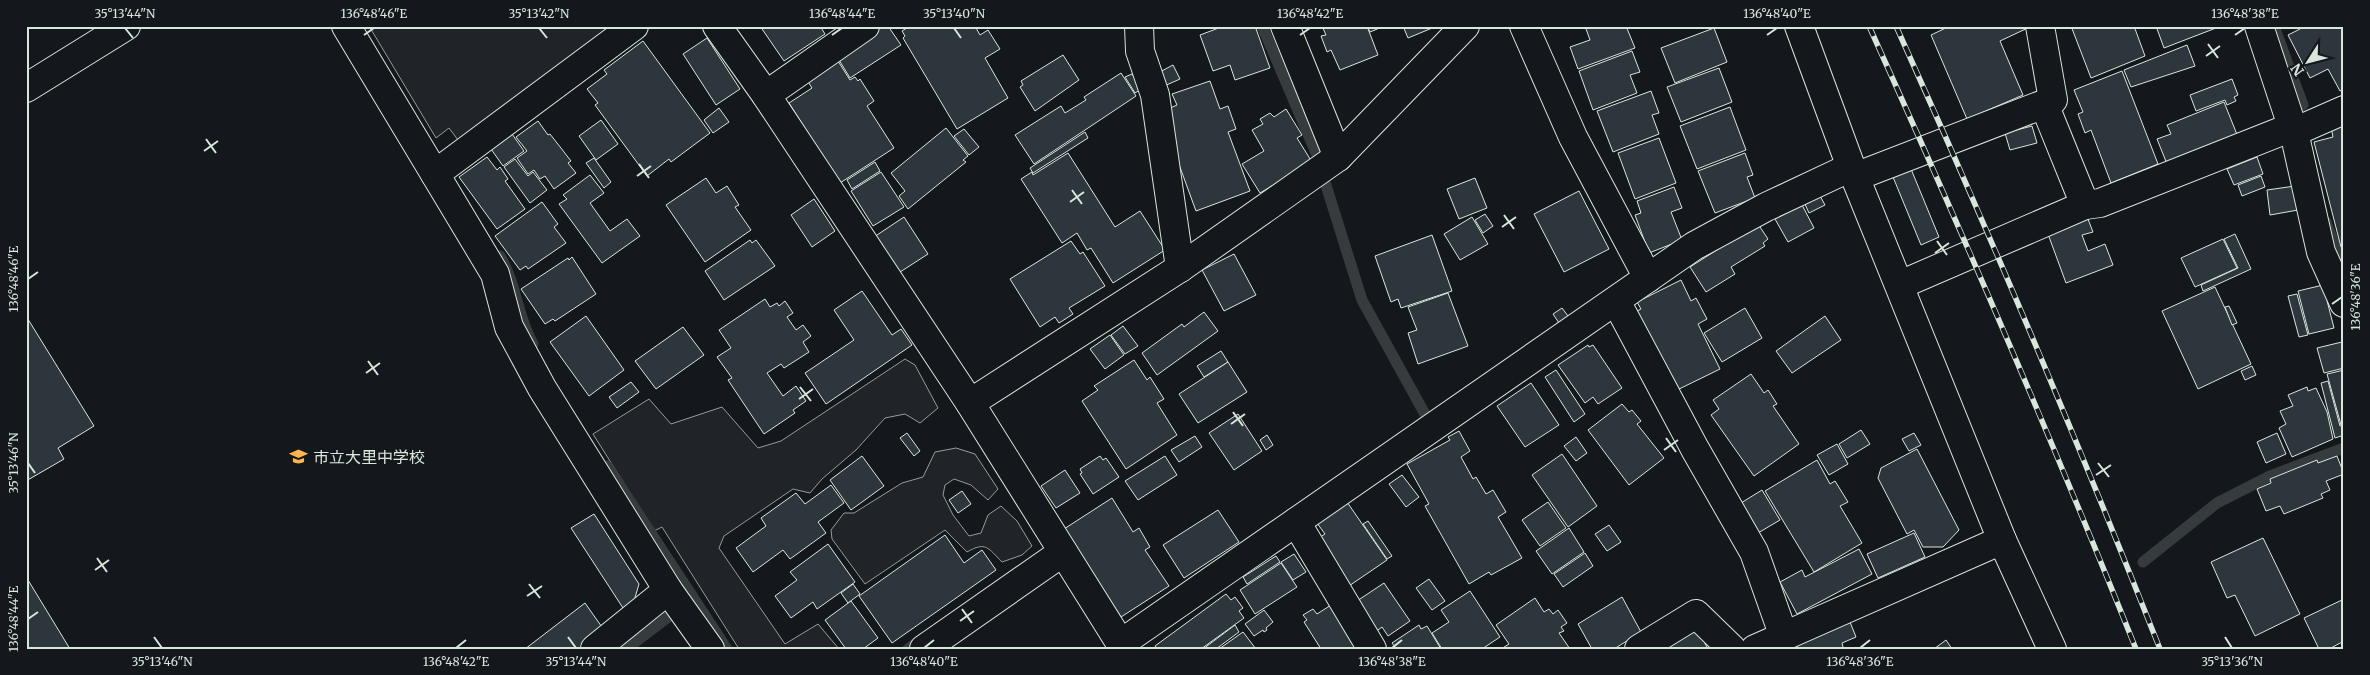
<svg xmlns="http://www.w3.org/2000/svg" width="2370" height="675" font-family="Merriweather,'Noto Sans JP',serif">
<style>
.green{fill:#202428;stroke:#939e99}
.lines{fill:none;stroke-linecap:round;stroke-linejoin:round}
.stream{stroke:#363b3e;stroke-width:11}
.building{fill:#2c363c;stroke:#d8e6dc}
.minor-casing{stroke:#d8e6dc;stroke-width:30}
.minor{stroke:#14181c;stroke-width:28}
.rail-casing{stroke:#d8e6dc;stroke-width:5.5}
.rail{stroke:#14181c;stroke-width:4;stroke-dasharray:11;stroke-linecap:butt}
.ticks{fill:none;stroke:#d8e6dc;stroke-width:2}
.labels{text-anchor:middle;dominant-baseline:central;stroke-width:4;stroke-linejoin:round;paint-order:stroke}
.poi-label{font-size:16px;fill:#d8e6dc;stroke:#14181c;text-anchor:start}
.neatline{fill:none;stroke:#d8e6dc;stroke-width:2}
.ticks-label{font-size:12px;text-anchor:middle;fill:#d8e6dc}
</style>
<rect width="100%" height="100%" fill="#14181c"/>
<g class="green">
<polygon points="369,26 615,26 458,140 449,128 436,138"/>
<polygon points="905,359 915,365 938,408 920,423 905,414 885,418 856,450 822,479 810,493 793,489 724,536 719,548 785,644 818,624 839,649 739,649 662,527 654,531 593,434 649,399 671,424 722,407 758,448 781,441"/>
<path d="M956,448L975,454L998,489L988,500L971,485L954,479L945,485L943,495L953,515L969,536L981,533L988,515L1001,506L1017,521L1032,546L1022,555L1002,562C988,548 986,541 967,552L945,530L865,584L832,539L831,530L844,513H854L902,483L923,477L935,452Z"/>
</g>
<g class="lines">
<g class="stream">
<polyline points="1262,26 1319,160"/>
<polyline points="2274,26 2303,105"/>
<polyline points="1325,182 1362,300 1426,416"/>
<polyline points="2326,222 2344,270"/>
<path d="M500,256C517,285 517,316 533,344"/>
<polyline points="607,466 727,649"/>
<polyline points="2143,562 2217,503 2270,476 2344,448"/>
<polyline points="626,649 672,614"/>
<polyline points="908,649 923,638"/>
</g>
</g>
<g class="building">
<polygon points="760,26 820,26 825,34 784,61"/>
<polygon points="881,26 888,26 901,45 850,78 836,55"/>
<polygon points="910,26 975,26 980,35 988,30 1000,49 985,58 1008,98 957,129 903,38 905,36 902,31"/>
<polygon points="1224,26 1255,26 1270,68 1235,80 1230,65 1213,71 1200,35"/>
<polygon points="1322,26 1367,26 1378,55 1340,70 1331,50 1327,52 1321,36 1326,35"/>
<polygon points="1367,26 1381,26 1382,27 1370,32"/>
<polygon points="1403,26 1437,26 1408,38"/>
<polygon points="1585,26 1626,26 1635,48 1578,69 1570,47 1590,40"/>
<polygon points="1950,26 2032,26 2000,41 2023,95 1967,119 1931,35"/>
<polygon points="2071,26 2134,26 2145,56 2091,78"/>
<polygon points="2156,26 2215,26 2216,28 2164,48"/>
<polygon points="2298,26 2344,26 2344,89 2340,91 2328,69 2310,78 2288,35 2300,29"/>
<polygon points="1714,28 1727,62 1675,83 1661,48"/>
<polygon points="707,38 740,89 716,105 683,54"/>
<polygon points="643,41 710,133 671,162 669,159 647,176 595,105 598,103 587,89 607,74 604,70"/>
<polygon points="2187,45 2195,66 2131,87 2124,70"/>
<polygon points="1632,51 1640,72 1630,75 1637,93 1593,110 1579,71"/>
<polygon points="1063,55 1079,80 1035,111 1020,87 1023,85 1021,81"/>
<polygon points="838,61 850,80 855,77 858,81 860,79 874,101 867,106 894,148 840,183 789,103 812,88 807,80"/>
<polygon points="1173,65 1180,79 1162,87 1156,74"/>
<polygon points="1719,68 1732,102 1681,122 1667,87"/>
<polygon points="2122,71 2158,164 2111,183 2091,130 2085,133 2078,114 2083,112 2074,90"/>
<polygon points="1121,73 1136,96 1034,164 1015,135 1061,106 1065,113 1086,100 1084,97"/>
<polygon points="1132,74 1141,89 1135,93 1125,77"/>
<polygon points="2232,79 2238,95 2234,97 2236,101 2227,105 2225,100 2196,111 2190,95"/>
<polygon points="1210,81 1220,109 1228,106 1236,129 1228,132 1250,191 1196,211 1173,148 1176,147 1166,110 1177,105 1172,94"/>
<polygon points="1651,91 1659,113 1652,115 1659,134 1613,152 1597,111"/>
<polygon points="2224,102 2238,137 2167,164 2157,139 2171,134 2167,125"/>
<polygon points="1730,107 1746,150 1697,169 1680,126"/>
<polygon points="719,108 729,122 713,133 704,120"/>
<polygon points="1286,109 1302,135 1297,138 1312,162 1260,193 1242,164 1264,151 1252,130 1263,124 1260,119 1270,113 1274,117"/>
<polygon points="601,120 618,144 596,160 579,136"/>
<polygon points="538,121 548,135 550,134 571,161 568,163 576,173 554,189 545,176 540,179 534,170 528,174 517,158 527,151 516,137"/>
<polygon points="2344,124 2344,246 2341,247 2314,142 2333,137 2331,127"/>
<polygon points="2032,126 2037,143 2010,150 2005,133"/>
<polygon points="946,128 968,156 963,160 966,162 908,209 899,196 905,191 891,173"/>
<polygon points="964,129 979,147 969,155 954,136"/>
<polygon points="1085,132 1088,138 1033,173 1030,168"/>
<polygon points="512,134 524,151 503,166 491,149"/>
<polygon points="1659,138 1676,183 1635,199 1618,153"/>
<polygon points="1068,153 1115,227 1140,211 1165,250 1113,283 1091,248 1087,250 1077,233 1062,243 1021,179 1032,172 1033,175"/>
<polygon points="1745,153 1753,175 1747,177 1755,198 1715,213 1698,171"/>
<polygon points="487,157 497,170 500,167 508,179 505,181 525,209 497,229 459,177"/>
<polygon points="2257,157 2263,174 2234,185 2227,169"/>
<polygon points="594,158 611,182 604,188 586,163"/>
<polygon points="515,159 528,176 533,172 547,190 530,203 504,167"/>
<polygon points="875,162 880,171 852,189 847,180"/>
<polygon points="1911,169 1939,237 1921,245 1893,177"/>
<polygon points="881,172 904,207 873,226 851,191"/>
<polygon points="590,175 604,193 590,203 610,231 627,219 640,236 602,263 559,204 567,199 563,195"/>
<polygon points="2261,176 2265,187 2242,196 2238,185"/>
<polygon points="706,178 716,193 727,186 739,205 735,207 751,230 705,262 666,205"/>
<polygon points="1475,178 1487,208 1459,219 1447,189"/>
<polygon points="2295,186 2298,210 2270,215 2267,190"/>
<polygon points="1674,187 1682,208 1671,212 1682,240 1649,253 1635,215 1641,213 1637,201"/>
<polygon points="1579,191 1609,249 1564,272 1534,214"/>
<polygon points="1819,194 1825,205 1809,213 1804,202"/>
<polygon points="814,199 835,231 812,247 791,215"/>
<polygon points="542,202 558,224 554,227 566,243 528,269 526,266 520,270 495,236"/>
<polygon points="1802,205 1814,228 1788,242 1775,219"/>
<polygon points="1485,214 1493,226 1483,233 1475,220"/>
<polygon points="2086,214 2093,232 2082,235 2088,251 2105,244 2113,265 2066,283 2048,234"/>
<polygon points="904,217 928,254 897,274 874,237"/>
<polygon points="1472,217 1488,244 1460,260 1444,234"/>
<polygon points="1758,224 1768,239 1763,243 1765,246 1731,267 1735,274 1706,292 1690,267"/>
<polygon points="2235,234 2251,269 2203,291 2201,285 2238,268 2224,239"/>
<polygon points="1432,235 1452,291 1401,308 1398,299 1391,302 1375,256"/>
<polygon points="2223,239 2237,268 2195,287 2181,258"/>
<polygon points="750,240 752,243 756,240 775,266 724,300 705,271"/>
<polygon points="1071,241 1080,254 1083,252 1105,286 1069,308 1073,314 1059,323 1055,317 1040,327 1010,279"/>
<polygon points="1234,254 1256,295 1224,311 1202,270"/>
<polygon points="572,257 596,294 555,321 553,319 545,324 521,289 568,258 569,260"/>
<polygon points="1681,280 1691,301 1696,298 1707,319 1698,324 1720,369 1673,392 1633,313 1641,309 1637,302"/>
<polygon points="2323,285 2334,328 2309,334 2298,291"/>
<polygon points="2215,287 2251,364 2198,389 2162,311"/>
<polygon points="862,291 892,335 901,329 912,345 826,404 805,373 854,340 834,310"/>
<polygon points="1448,293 1468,346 1418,364 1408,333 1417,330 1408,307"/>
<polygon points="2297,294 2308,335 2299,337 2288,296"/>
<polygon points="765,299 770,307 777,303 779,306 785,301 793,313 787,317 796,330 803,325 811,336 803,342 809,352 784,368 781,364 767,373 783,396 796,386 806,401 793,410 795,413 764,434 728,380 732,378 717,357 731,348 719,330"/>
<polygon points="2229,306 2237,323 2232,325 2225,307"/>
<polygon points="1562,308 1571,320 1561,326 1553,314"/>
<polygon points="1745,308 1762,338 1722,362 1704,333"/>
<polygon points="1204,312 1218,331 1157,375 1142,353 1182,324 1184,327"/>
<polygon points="26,316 94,426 58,448 64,459 26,481"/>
<polygon points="586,316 624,370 589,396 550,342"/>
<polygon points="1825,316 1841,340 1792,373 1776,351"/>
<polygon points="1123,326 1138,346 1125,354 1111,335"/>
<polygon points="683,327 704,355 656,389 635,361"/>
<polygon points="1110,335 1124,355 1105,369 1090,349"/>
<polygon points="2342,342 2344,368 2324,373 2317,348"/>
<polygon points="1588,345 1589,347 1593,345 1622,388 1598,404 1593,397 1585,403 1558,365"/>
<polygon points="1221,351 1228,362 1204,377 1197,366"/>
<polygon points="1134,360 1147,380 1150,377 1164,399 1157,403 1177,435 1126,469 1082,401 1098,390 1094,386"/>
<polygon points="1228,362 1247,392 1198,423 1179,394"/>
<polygon points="2252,366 2256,375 2245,380 2241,371"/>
<polygon points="1556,370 1585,414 1574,422 1545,377"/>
<polygon points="2344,370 2344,424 2341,425 2327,374"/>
<polygon points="1751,374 1764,393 1768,390 1777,404 1773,406 1799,444 1754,476 1711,415 1719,409 1713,400"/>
<polygon points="2328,381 2340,426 2344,425 2344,435 2335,438 2321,383"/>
<polygon points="631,382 639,392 617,408 609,397"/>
<polygon points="1531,383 1559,425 1525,447 1497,406"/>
<polygon points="2307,387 2308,391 2316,388 2327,412 2333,439 2292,457 2279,428 2286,424 2280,411 2293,406 2288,395"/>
<polygon points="1622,404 1629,412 1632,410 1641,421 1637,424 1664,458 1629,485 1588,430"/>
<polygon points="1238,414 1262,451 1234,470 1209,433"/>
<polygon points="1861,430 1870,444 1847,458 1839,444"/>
<polygon points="1459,431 1470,451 1461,457 1473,479 1476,477 1486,494 1493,490 1506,512 1498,517 1522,558 1491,575 1489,572 1469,584 1425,506 1429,504 1407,464 1450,440 1448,437"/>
<polygon points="907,433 920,451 914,456 900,438"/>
<polygon points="1914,433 1921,445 1909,451 1902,439"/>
<polygon points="2277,433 2286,454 2266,463 2257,442"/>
<polygon points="1267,435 1273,445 1266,450 1260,440"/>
<polygon points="1195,436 1202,447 1179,462 1171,450"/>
<polygon points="1576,437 1587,453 1576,461 1564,446"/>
<polygon points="1837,444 1848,464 1829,475 1817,455"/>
<polygon points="1917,449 1959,530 1943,547 1923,547 1914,530 1907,534 1878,478 1881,468"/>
<polygon points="1562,454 1597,506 1568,527 1532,475"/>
<polygon points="862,456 884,486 851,510 830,480"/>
<polygon points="1100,456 1103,460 1106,458 1119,477 1093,494 1080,474 1082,473 1080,469"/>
<polygon points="1165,456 1177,475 1138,500 1125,481"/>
<polygon points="2337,456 2344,474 2326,481 2330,490 2321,494 2323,498 2284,514 2280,506 2266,511 2257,489 2271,483 2270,479 2317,460 2318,463"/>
<polygon points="1817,460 1830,484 1835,481 1848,502 1840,506 1862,543 1814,572 1765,491"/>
<polygon points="1065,470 1080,493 1056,508 1041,486"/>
<polygon points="1402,475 1419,497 1406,507 1389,484"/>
<polygon points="831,485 844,503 818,522 826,533 790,559 783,550 753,572 736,548 766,526 761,518 796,493 805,504"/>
<polygon points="1762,490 1780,520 1758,533 1741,503"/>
<polygon points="962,491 971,504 958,513 949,500"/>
<polygon points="1112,498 1133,532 1139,528 1150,547 1145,550 1169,586 1121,617 1064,529"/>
<polygon points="1347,502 1387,560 1346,588 1314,541 1325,534 1317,523"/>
<polygon points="1548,502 1566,528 1540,546 1522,520"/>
<polygon points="1218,510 1239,542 1184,578 1163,545"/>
<polygon points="594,514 639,584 634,601 623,608 571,528"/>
<polygon points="1368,521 1392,556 1387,559 1363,524"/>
<polygon points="1609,525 1621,542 1607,551 1595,534"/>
<polygon points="1569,528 1584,552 1552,574 1536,551"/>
<polygon points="1914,533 1925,557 1878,578 1867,554"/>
<polygon points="945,535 964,563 982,550 996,570 892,643 859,596"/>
<polygon points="2263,538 2300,614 2255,636 2235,595 2227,598 2211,562"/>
<polygon points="828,544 855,582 817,609 813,602 791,618 775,596 797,580 790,572"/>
<polygon points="1859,549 1872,574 1797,614 1780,582 1802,570 1805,577"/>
<polygon points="1585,553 1593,566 1563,587 1554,574"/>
<polygon points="1294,554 1306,572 1293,580 1281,562"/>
<polygon points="1276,556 1280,562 1247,584 1243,577"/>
<polygon points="1281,563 1297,587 1255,614 1240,590"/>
<polygon points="1429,579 1445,601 1432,610 1416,588"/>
<polygon points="26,580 28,580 70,649 26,649"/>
<polygon points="1384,583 1410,621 1388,636 1382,627 1374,633 1354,603"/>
<polygon points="853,584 860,594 848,603 841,593"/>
<polygon points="1470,591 1500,637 1482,649 1442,649 1432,633 1449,622 1441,610"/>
<polygon points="1226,594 1231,600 1235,597 1243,608 1239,611 1244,618 1201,649 1157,649 1155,646"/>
<polygon points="1622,597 1641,632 1614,649 1592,649 1578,624"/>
<polygon points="1535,598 1544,612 1549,609 1553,614 1558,610 1567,623 1561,627 1564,631 1559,633 1570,649 1501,649 1509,644 1496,625"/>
<polygon points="2344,599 2344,641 2329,649 2319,649 2304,618"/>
<polygon points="851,601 878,638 863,649 846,649 825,620"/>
<polygon points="585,603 604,630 579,649 525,649"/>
<polygon points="1331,605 1359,649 1321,649 1304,622 1307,620 1303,615 1313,609 1317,614"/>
<polygon points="1264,610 1273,622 1266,628 1267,630 1264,632 1263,630 1254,636 1245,624"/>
<polygon points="1848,617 1856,637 1842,643 1843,647 1839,649 1799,649 1792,638"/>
<polygon points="1235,625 1239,632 1216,649 1203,649"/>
<polygon points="1419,625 1421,629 1427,626 1441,649 1392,649 1395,647 1392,643"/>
<polygon points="1695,625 1708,649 1655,649"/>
<polygon points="1243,632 1256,649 1219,649"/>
<polygon points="1946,640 1952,649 1934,649"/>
</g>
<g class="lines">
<defs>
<g id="minor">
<polyline points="346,26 435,174"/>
<polyline points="717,26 766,95 970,403 1124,649"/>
<polyline points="1139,26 1140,51 1155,95 1180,268"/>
<polyline points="1524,26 1573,137 1648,278"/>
<polyline points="1799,26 1851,167 2002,540 2052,649"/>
<polyline points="2040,26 2053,100 2044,104 2085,205"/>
<polyline points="2259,26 2294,132 2321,252 2344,303"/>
<polyline points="26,88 126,26"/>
<polyline points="766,95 865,26"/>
<polyline points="2294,132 2344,110"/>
<polyline points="1338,157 1465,26"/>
<polyline points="1855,177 2044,104"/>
<polyline points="1900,285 2085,205 2100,203 2292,127"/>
<polyline points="1616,301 1695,449 1754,552 1783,634"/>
<polyline points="970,403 1180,268 1338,157 1285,26"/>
<polyline points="1296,522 1372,649"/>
<polyline points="668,590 710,649"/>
<polyline points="1120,644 1694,246 1766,207 1851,167"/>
<polyline points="595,649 668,590 542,388 509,327 495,274 435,174 634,26"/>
<polyline points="924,649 1063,552"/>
<polyline points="1639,649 1696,614 1732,649"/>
<polyline points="1755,649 2002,540"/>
</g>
</defs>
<use href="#minor" class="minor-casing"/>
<use href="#minor" class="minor"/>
<defs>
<g id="rail">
<path d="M1869,26C1962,232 2052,439 2136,649"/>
<path d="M1896,26C1989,232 2077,439 2160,649"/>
</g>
</defs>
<use href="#rail" class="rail-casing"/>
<use href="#rail" class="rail"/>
</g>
<path class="ticks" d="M125,28L133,38M539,28L547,38M954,28L961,38M364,35L374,28M832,35L842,28M1300,35L1310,28M1767,35L1777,28M2235,35L2245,28M2208,44L2218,58M2206,56L2220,46M206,139L216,153M204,151L218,141M639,164L649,178M637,176L651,166M1072,190L1082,204M1070,202L1084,192M1504,215L1514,229M1502,227L1516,217M1937,241L1947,255M1935,253L1949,243M28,279L38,272M2332,304L2342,297M368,361L378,375M366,373L380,363M800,387L811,401M799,399L813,389M1233,412L1243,426M1231,424L1245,414M1666,438L1676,452M1664,450L1678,440M28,463L35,473M2098,463L2109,477M2096,475L2111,465M97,558L107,572M95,570L109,560M529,584L540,598M527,596L542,586M962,609L972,623M28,619L38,612M960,621L974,611M154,637L162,648M568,637L576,648M2225,637L2232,648M456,648L466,640M924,648L934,640M1392,648L1402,640M1860,648L1870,640"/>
<defs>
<symbol id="school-bare" viewBox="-9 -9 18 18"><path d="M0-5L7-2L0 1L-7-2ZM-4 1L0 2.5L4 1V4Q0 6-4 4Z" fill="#ffb74d" stroke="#14181c" stroke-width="2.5" paint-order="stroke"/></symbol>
</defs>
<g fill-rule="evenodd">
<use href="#school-bare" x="286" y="444" width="25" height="25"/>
</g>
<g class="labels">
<g class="poi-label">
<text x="313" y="457">市立大里中学校</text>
</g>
</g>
<rect width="2370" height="675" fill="none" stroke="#14181c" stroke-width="55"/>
<g transform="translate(2308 62) rotate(234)" stroke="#14181c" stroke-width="4" paint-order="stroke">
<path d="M0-4L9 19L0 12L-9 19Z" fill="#d8e6dc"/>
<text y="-8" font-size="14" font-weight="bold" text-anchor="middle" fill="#d8e6dc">N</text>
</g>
<rect x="28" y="28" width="2314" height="620" class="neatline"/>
<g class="ticks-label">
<text x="125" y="18">35°13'44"N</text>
<text x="374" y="18">136°48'46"E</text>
<text x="539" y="18">35°13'42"N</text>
<text x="842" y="18">136°48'44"E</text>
<text x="954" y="18">35°13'40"N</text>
<text x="1310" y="18">136°48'42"E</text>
<text x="1777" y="18">136°48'40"E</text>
<text x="2245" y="18">136°48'38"E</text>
<text transform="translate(14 279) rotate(-90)" y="4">136°48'46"E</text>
<text transform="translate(2356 297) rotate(-90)" y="4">136°48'36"E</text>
<text transform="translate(14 463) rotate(-90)" y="4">35°13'46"N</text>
<text transform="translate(14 619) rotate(-90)" y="4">136°48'44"E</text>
<text x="162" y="666">35°13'46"N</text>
<text x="456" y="666">136°48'42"E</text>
<text x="576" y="666">35°13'44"N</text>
<text x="924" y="666">136°48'40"E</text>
<text x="1392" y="666">136°48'38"E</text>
<text x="1860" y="666">136°48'36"E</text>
<text x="2232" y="666">35°13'36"N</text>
</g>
</svg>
